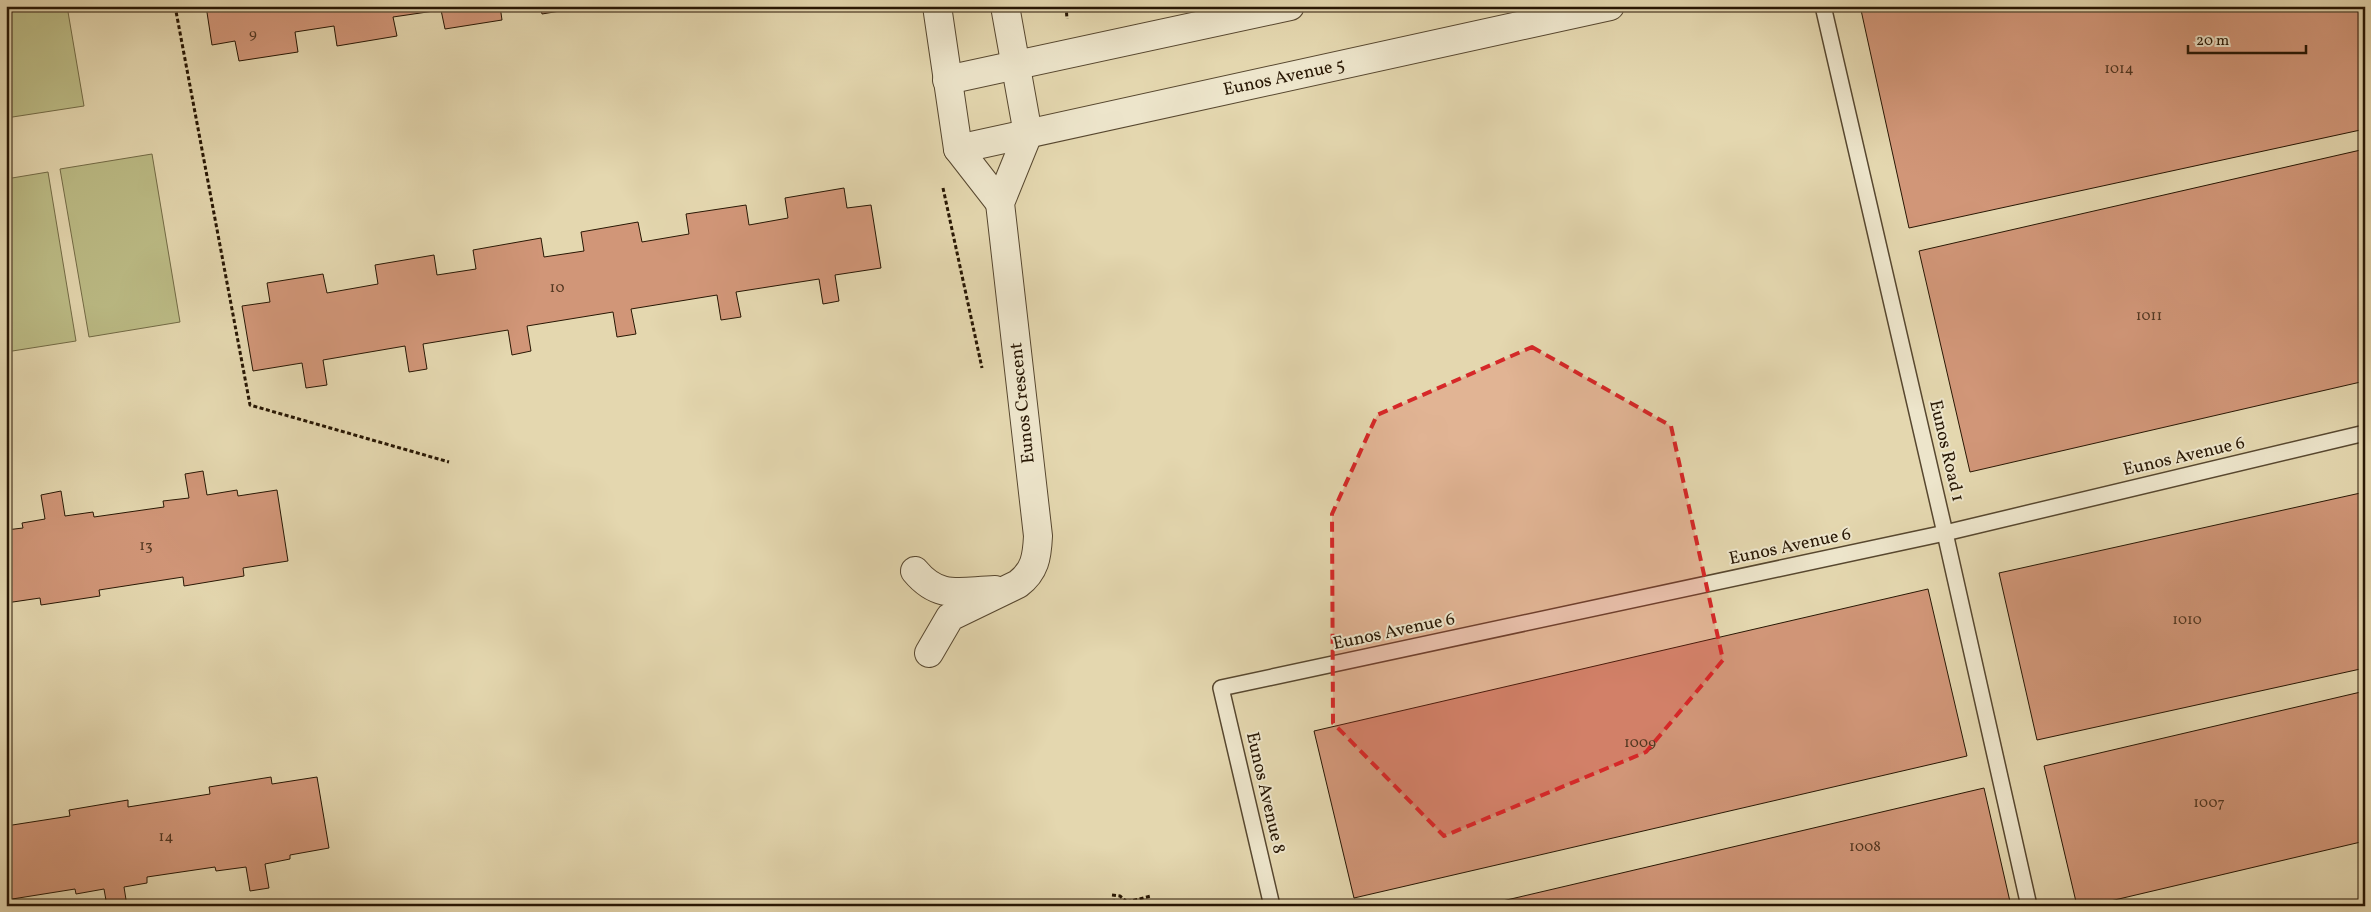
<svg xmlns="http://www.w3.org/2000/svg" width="2371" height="912" font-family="Vollkorn,serif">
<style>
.green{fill:#bcbc86;stroke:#726a45}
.building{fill:#d19678;stroke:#281704}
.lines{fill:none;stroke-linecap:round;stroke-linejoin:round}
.lane-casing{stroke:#57472f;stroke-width:18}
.street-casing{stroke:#57472f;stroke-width:30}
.path{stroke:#281704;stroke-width:3;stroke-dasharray:4 2.5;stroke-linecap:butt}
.lane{stroke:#ede5cb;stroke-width:15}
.street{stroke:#ede5cb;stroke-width:28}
.marked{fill:#d62828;fill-opacity:0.2;stroke:#d62828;stroke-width:4;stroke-dasharray:10 6;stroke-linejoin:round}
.labels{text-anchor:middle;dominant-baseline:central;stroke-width:4;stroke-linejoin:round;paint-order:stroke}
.number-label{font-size:15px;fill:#523721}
.street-label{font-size:18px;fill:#281704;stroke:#ede5cb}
</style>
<rect width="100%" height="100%" fill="#e4d7af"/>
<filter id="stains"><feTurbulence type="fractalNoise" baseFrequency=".004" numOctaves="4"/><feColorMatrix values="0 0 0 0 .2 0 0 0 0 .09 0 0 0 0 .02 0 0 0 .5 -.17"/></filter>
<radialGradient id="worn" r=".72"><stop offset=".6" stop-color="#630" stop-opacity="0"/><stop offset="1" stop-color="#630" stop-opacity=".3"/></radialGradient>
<g class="green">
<polygon points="6,6 67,6 84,106 6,118"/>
<polygon points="152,154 180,322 89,337 60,169"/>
<polygon points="48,172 76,341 6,352 6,179"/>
</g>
<g class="building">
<polygon points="206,6 500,6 502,20 445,29 441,10 393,17 397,36 337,46 334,26 295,32 298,52 239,61 235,41 212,45"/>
<polygon points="540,6 590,6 542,14"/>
<polygon points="1878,6 2365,6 2365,129 1909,228 1861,10"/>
<polygon points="2365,149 2365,381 1970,472 1919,251"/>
<polygon points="844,188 847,208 871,205 881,268 835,275 839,301 823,304 819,279 736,292 741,317 721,320 717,295 631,309 636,334 617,337 613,312 527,326 531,351 512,355 508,330 423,344 427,369 409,372 405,346 323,360 327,385 306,388 302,363 253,371 242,306 270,302 267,283 323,274 327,293 378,284 375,265 434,255 437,275 476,269 473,250 541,238 544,257 584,251 581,232 638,222 642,242 689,234 686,214 746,205 749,225 788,218 785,198"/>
<polygon points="203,471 207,495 237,490 238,496 277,490 288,561 243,568 244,576 184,586 183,577 99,590 100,596 41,605 40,598 6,603 6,530 23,528 22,523 45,519 41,495 61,491 65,516 93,512 94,517 164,507 163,501 189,498 185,474"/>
<polygon points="2365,492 2365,668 2037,740 1999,573"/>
<polygon points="1928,589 1967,756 1354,898 1314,731"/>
<polygon points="2365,691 2365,841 2089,906 2077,906 2044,766"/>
<polygon points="271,777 272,784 317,777 329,848 290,855 290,859 265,864 269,888 250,891 246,867 216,871 215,867 147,877 147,883 124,887 127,906 107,906 104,889 76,894 75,889 6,900 6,826 70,816 69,810 128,800 128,807 210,794 209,787"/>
<polygon points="1984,788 2011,906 1481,906"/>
<polygon points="1115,900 1116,906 1077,906"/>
</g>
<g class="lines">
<defs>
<g id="lane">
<polyline points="1823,6 1945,533 2029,906"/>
<polyline points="1272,906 1221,688 1945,533 2365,433"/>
</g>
<g id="street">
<polyline points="937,6 958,149 1000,203"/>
<polyline points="947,80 1290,6"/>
<polyline points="958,149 1610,6"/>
<path d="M915,571C939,600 960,591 995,590"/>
<path d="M929,653L950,617L1018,584C1035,571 1037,557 1038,536L1000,203L1028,134L1005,6"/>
</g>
</defs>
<use href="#lane" class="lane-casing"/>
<use href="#street" class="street-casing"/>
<g class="path">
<polyline points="175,6 250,405 449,462"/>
<polyline points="1066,6 1067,19"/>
<polyline points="943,188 982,368"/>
<polyline points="1112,895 1120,896 1127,902 1128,906"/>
<polyline points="1127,902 1151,896"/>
</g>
<use href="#lane" class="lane"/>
<use href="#street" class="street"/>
</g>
<path class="marked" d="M1532,347L1671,426L1723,660L1646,752L1444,836L1333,723L1332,514L1377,415Z"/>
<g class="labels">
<g class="number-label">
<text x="253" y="34">9</text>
<text x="2119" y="69">1014</text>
<text x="557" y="288">10</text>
<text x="2149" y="316">1011</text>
<text x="146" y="546">13</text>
<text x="2187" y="620">1010</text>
<text x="1640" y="743">1009</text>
<text x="2209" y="803">1007</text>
<text x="166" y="837">14</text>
<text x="1865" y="847">1008</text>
</g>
<g class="street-label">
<text transform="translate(1284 78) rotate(-12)">Eunos Avenue 5</text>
<text transform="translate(1023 403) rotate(-96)">Eunos Crescent</text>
<text transform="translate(1946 451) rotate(77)">Eunos Road 1</text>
<text transform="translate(2184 457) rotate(-13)">Eunos Avenue 6</text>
<text transform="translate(1790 547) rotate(-12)">Eunos Avenue 6</text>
<text transform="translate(1394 632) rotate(-12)">Eunos Avenue 6</text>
<text transform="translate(1265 793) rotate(77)">Eunos Avenue 8</text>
</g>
</g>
<rect width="2371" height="912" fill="none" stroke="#e4d7af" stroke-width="25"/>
<rect x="8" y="8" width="2356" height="897" fill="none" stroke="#281704" stroke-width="2.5"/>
<rect x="12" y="12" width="2346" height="887" fill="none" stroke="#281704"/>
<path d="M2188 45v8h118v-8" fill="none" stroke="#281704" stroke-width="2.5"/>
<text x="2196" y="45" font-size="15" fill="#281704" stroke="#ede5cb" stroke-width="4" paint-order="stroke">20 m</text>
<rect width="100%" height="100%" filter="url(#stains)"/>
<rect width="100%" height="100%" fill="url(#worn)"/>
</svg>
